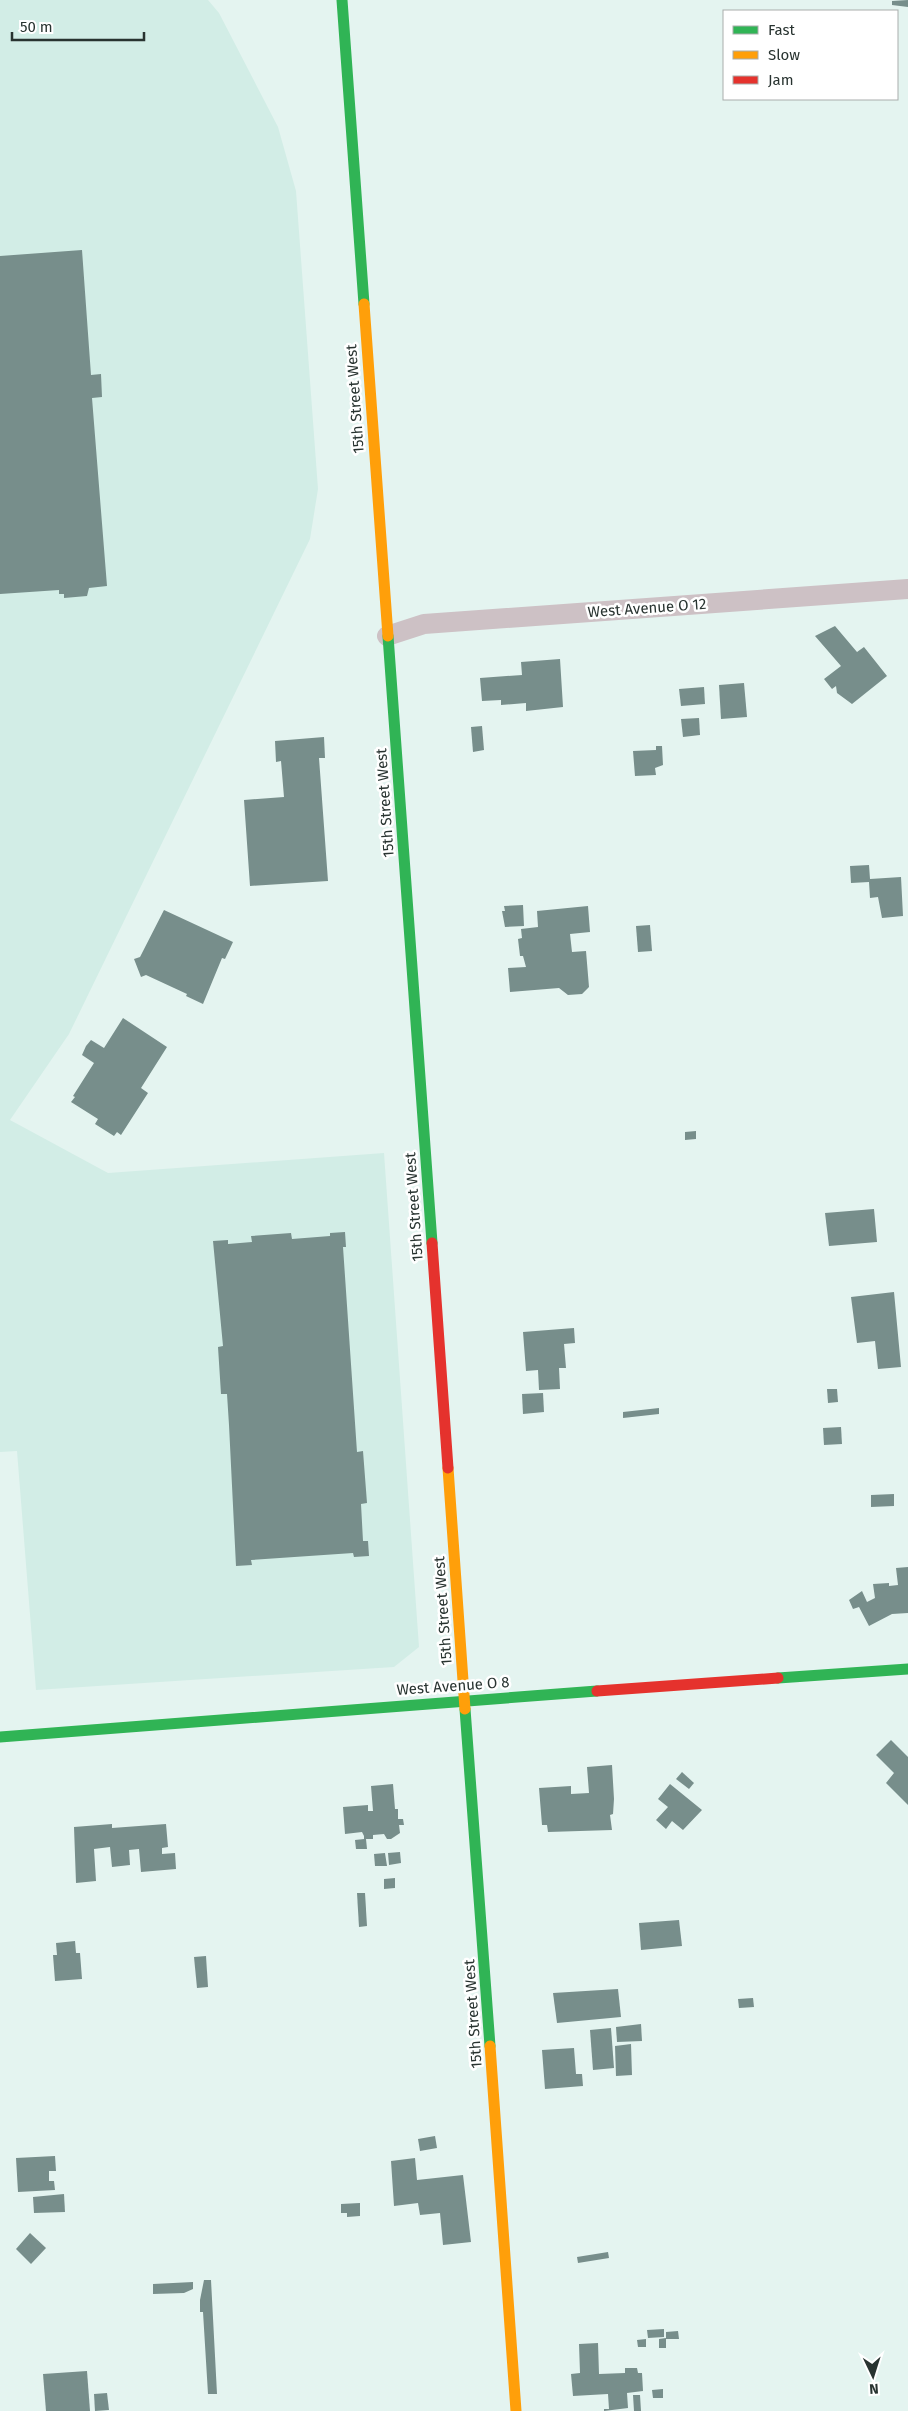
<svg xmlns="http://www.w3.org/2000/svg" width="908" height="2411" font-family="'Fira Sans',sans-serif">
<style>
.built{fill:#d2ede6}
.building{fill:#778e8b}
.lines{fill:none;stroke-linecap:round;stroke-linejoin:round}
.street{stroke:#cdc1c5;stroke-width:20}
.fast{stroke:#30b455;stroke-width:11}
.slow{stroke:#ff9f0a;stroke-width:11}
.jam{stroke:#e5322d;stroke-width:11}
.labels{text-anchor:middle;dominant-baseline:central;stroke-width:5;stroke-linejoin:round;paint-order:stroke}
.street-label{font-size:15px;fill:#283330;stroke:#fff}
</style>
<rect width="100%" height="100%" fill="#e4f4f0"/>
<polygon class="built" points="0,0 208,0 219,13 278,127 296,191 318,489 310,539 69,1034 10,1120 108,1173 384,1153 419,1647 394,1667 36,1690 17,1451 0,1452"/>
<g class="building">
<polygon points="908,0 908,7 892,5 892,1"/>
<polygon points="82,250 91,375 101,374 102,397 92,398 107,586 89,588 87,596 64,598 64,594 59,594 59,590 0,594 0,256"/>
<polygon points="835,626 857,652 864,647 887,676 852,704 837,693 836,686 832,689 824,679 841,666 815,636"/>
<polygon points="560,659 563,707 526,711 526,703 501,705 501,700 482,701 480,678 522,675 521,662"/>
<polygon points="744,683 747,717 721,719 719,685"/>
<polygon points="704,687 705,704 681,706 679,689"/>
<polygon points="699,718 700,735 683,737 681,719"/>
<polygon points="482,726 484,750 473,752 471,727"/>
<polygon points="324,737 325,758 319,758 328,881 250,886 244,800 284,797 281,761 276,762 275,741"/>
<polygon points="656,746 662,746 663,765 655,768 656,775 635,776 633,751 656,750"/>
<polygon points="869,865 870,879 901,877 903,916 882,918 878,897 870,898 869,882 851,883 850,866"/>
<polygon points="523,905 524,926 505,927 502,911 505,911 504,906"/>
<polygon points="588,906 590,932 570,934 572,952 586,951 589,987 582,994 568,995 559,988 510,992 508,968 526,967 523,956 520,956 518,939 522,938 521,929 538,927 537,911"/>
<polygon points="164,910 233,942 225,959 222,958 203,1004 186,996 187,994 146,975 141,977 134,959 140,957"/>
<polygon points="650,925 652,951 638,952 636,926"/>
<polygon points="123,1018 167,1047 141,1088 148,1093 121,1135 117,1132 114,1136 95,1124 98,1119 71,1102 75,1097 73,1096 94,1063 82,1055 86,1046 91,1040 104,1048"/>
<polygon points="696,1131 696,1139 685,1140 685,1132"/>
<polygon points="874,1209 877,1242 829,1246 825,1213"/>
<polygon points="345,1232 346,1247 343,1247 357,1452 363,1451 367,1503 361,1504 363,1541 368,1541 369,1556 354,1557 353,1553 251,1560 252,1565 236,1566 229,1425 227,1394 221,1394 218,1347 223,1346 213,1241 228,1240 228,1244 252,1242 251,1236 291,1233 292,1239 330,1236 330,1233"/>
<polygon points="894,1292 901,1367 878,1369 875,1341 857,1343 851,1297"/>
<polygon points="574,1328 575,1343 564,1344 566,1368 559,1368 560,1389 539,1390 538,1370 526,1371 523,1332"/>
<polygon points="827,1389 837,1389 838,1402 828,1403"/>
<polygon points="543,1393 544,1412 523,1414 522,1394"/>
<polygon points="659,1408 659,1414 623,1418 623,1412"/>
<polygon points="841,1427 842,1444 824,1445 823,1428"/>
<polygon points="894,1494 894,1506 871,1507 871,1495"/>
<polygon points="908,1567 908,1613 892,1614 869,1626 859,1607 853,1609 849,1600 862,1591 867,1602 875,1598 873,1584 889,1583 889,1586 898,1585 896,1568"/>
<polygon points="891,1740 908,1757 908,1805 886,1783 894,1773 876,1755"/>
<polygon points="612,1765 614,1799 613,1814 610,1815 612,1830 548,1832 547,1825 542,1825 539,1788 571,1786 571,1794 589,1793 587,1767"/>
<polygon points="682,1772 694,1783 689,1789 676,1779"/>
<polygon points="393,1784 395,1809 398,1809 398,1819 403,1819 404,1825 399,1825 400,1833 391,1839 387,1839 384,1834 373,1835 373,1839 366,1839 367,1849 356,1849 355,1840 364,1839 364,1836 362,1832 345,1834 343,1807 368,1805 368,1811 373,1811 371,1786"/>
<polygon points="670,1784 702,1810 683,1830 672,1821 666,1829 656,1820 668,1807 658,1799"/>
<polygon points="112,1824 112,1828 166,1824 168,1847 162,1848 162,1854 175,1853 176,1869 141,1872 139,1849 129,1850 130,1865 112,1867 110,1847 94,1849 96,1881 76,1883 74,1827"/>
<polygon points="400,1852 401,1863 389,1865 388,1853"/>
<polygon points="385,1853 387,1866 375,1866 374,1854"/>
<polygon points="395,1878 395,1888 384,1889 384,1879"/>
<polygon points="357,1893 365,1893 367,1926 359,1927"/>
<polygon points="679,1920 682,1946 641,1950 639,1923"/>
<polygon points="75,1941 76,1953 80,1953 82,1979 55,1981 53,1955 57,1955 56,1943"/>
<polygon points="206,1956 208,1987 197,1988 194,1957"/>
<polygon points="618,1989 621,2017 557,2023 553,1993"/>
<polygon points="753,1998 754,2007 739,2008 738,1999"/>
<polygon points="641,2024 642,2041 617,2042 616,2027"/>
<polygon points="611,2028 614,2068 593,2070 590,2030"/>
<polygon points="631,2044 632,2075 616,2076 615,2046"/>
<polygon points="574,2048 576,2074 582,2074 583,2086 545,2089 542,2050"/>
<polygon points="435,2136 437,2148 420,2151 418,2139"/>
<polygon points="55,2156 56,2171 49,2171 49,2181 54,2181 55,2190 18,2192 16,2158"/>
<polygon points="415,2158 417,2180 463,2175 471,2242 443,2245 440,2213 420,2215 418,2203 394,2206 391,2161"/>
<polygon points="64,2194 65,2212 34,2213 33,2197"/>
<polygon points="360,2203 360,2216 347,2217 347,2213 341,2213 341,2204"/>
<polygon points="30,2233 46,2248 31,2264 16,2249"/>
<polygon points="608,2252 609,2258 578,2263 577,2257"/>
<polygon points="204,2280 211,2280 217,2394 208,2394 203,2312 200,2312 200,2300"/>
<polygon points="193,2282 193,2289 184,2293 153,2294 153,2284"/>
<polygon points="664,2329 664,2337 648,2338 647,2330"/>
<polygon points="678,2331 679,2339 666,2339 666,2332"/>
<polygon points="666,2338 666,2348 659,2348 659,2339"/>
<polygon points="646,2339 646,2347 638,2347 637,2340"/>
<polygon points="598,2343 599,2374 625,2373 625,2368 637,2368 638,2373 642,2373 643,2391 627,2393 628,2408 604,2411 604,2409 609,2409 608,2394 573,2396 571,2374 580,2373 579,2344"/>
<polygon points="87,2371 90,2411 46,2411 43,2374"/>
<polygon points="663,2389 663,2398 653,2398 652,2390"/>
<polygon points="107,2393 109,2410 95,2411 94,2394"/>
<polygon points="633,2395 640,2395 641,2411 634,2411"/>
</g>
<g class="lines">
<polyline class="street" points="387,636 424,624 908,589"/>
<g class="fast">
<polyline points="342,0 364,304"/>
<polyline points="388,636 432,1243"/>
<polyline points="778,1678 908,1669"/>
<polyline points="465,1709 490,2046"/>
<polyline points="0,1737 597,1691"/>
</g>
<g class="slow">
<polyline points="364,304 388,636"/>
<polyline points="448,1468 465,1709"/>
<polyline points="490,2046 516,2411"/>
</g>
<g class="jam">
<polyline points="432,1243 448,1468"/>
<polyline points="597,1691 778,1678"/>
</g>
</g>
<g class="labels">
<g class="street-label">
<text transform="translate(355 399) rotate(-94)">15th Street West</text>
<text transform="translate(647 608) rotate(-4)">West Avenue O 12</text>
<text transform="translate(385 803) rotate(-94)">15th Street West</text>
<text transform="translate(414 1207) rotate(-94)">15th Street West</text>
<text transform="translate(443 1611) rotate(-94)">15th Street West</text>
<text transform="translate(453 1686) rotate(-4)">West Avenue O 8</text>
<text transform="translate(473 2014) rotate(-94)">15th Street West</text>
</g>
</g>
<rect x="723" y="10" width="175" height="90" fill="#ffffff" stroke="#a9adac"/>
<rect x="733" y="26" width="25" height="8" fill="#30b455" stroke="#a9adac"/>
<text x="768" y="35" font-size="15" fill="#283330">Fast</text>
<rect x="733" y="51" width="25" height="8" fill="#ff9f0a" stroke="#a9adac"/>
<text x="768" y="60" font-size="15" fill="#283330">Slow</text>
<rect x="733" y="76" width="25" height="8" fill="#e5322d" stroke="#a9adac"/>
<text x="768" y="85" font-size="15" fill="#283330">Jam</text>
<g transform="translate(873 2376) rotate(176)" stroke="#ffffff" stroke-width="4" paint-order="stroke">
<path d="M0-4L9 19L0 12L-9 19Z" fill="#283330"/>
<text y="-8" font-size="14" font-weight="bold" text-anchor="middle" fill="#283330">N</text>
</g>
<path d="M12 32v8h132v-8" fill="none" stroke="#283330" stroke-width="2.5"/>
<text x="20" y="32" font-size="15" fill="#283330" stroke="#ffffff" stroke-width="4" paint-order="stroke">50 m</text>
</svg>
